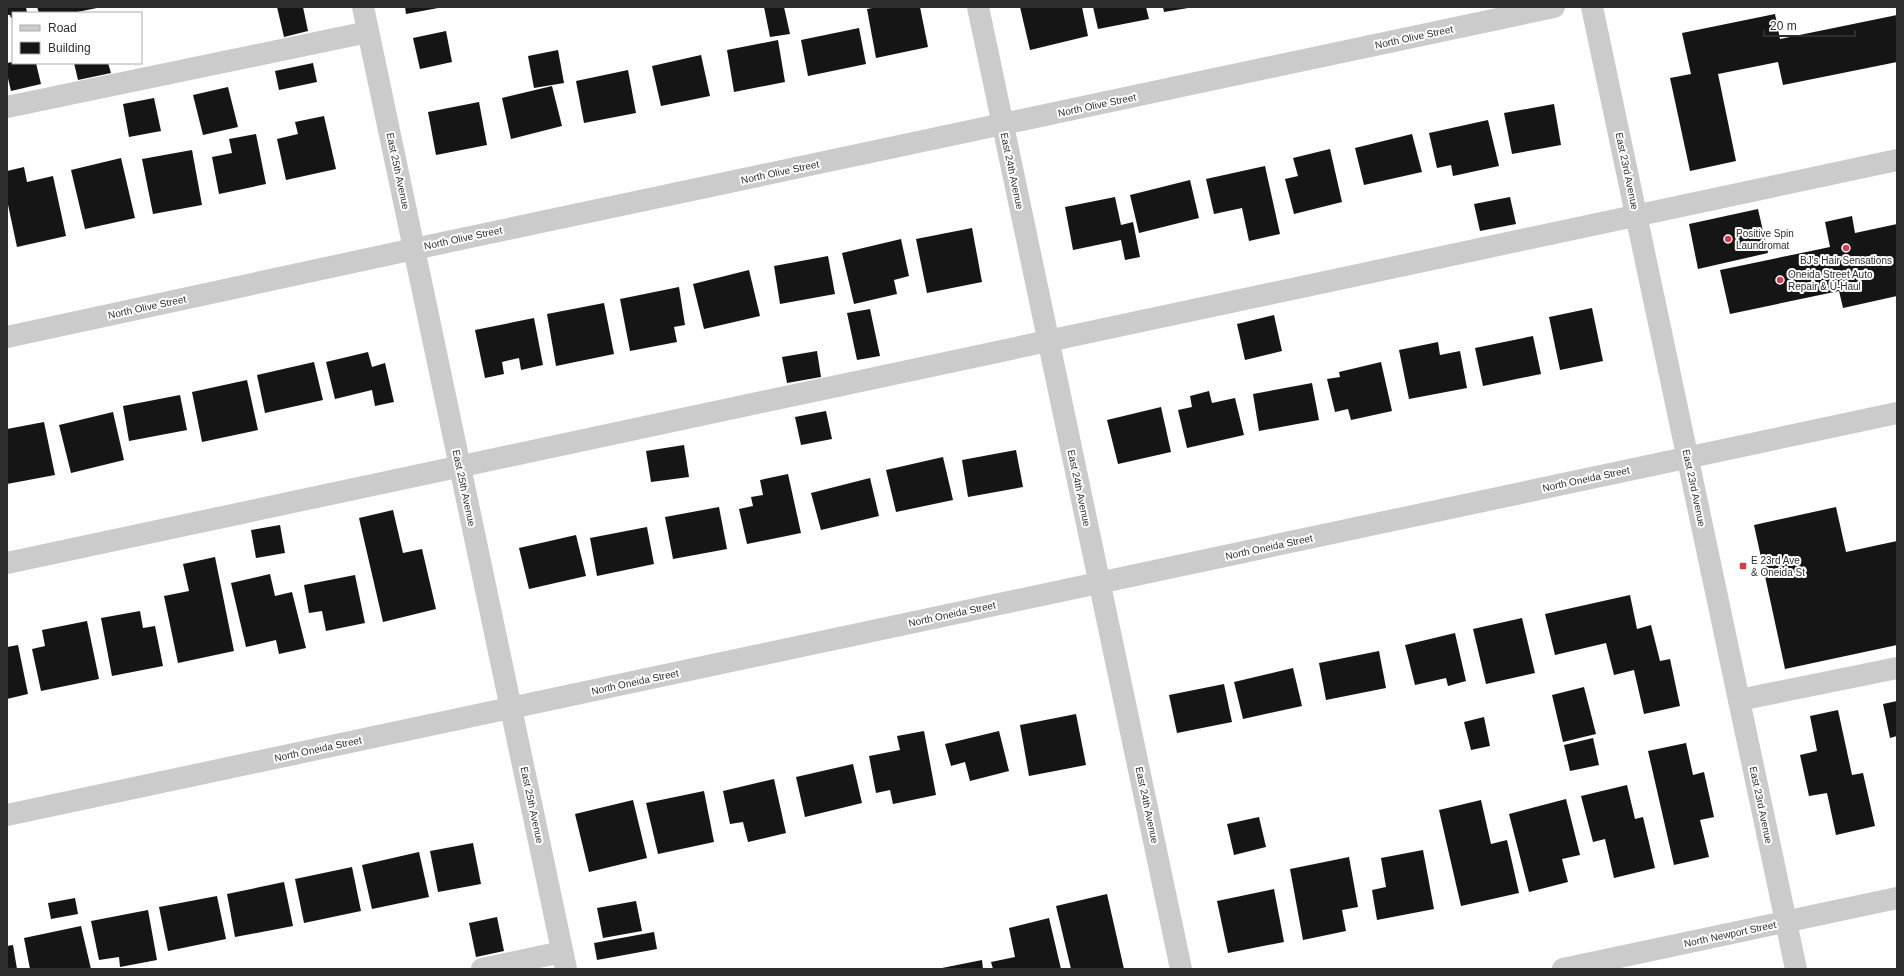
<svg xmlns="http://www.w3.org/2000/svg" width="1904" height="976" font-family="Arial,sans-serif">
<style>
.building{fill:#151515}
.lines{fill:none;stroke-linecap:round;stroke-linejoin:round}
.minor{stroke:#cbcbcb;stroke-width:22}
.poi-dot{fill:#db3a48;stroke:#fff;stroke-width:1.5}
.labels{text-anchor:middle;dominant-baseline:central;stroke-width:4;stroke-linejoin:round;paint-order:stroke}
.street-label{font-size:10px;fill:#2e2e2e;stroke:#fff}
.poi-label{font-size:10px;fill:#2e2e2e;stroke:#fff;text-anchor:start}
</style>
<rect width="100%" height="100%" fill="#fff"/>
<g class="building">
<polygon points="7,7 26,7 27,13 13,13 13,18 11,18 10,15 7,15"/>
<polygon points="37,7 97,7 97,8 72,13 39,13"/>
<polygon points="277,7 303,7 308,31 284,37"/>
<polygon points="405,7 438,7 438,8 406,14"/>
<polygon points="764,7 784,7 790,34 770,37"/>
<polygon points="877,7 920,7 928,47 876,58 867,9"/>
<polygon points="1020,7 1082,7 1088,36 1030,50"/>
<polygon points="1093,7 1146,7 1149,19 1098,29"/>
<polygon points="1163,7 1188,7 1188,8 1164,12"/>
<polygon points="1775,14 1780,39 1897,15 1897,62 1783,85 1778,62 1718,74 1736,161 1690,171 1670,78 1691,74 1682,33"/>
<polygon points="859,28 866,64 808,76 801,40"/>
<polygon points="446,31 452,62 420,69 413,38"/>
<polygon points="778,40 785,82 734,92 727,50"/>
<polygon points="558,50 564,83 534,88 528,56"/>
<polygon points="701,55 710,96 661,106 652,66"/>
<polygon points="13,62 36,63 41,84 11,91 7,74 7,63"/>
<polygon points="74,63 108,63 111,73 78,80"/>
<polygon points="313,63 317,82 279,90 275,71"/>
<polygon points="628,70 636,113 584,123 576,81"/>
<polygon points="552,86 562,126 511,139 502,98"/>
<polygon points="228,87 238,127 203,135 193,95"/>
<polygon points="154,98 161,131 129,137 123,104"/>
<polygon points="479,102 487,145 436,155 428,112"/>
<polygon points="1554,104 1561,145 1512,154 1504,113"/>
<polygon points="324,116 336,169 286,180 277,139 298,134 295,122"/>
<polygon points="1488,120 1499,166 1453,176 1451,165 1437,168 1429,133"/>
<polygon points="256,134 266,184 219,194 212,157 232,153 229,139"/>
<polygon points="1412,134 1422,172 1364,185 1355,148"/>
<polygon points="1330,149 1342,202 1294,214 1285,179 1298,176 1293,158"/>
<polygon points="192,150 202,205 153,214 142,159"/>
<polygon points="121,158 135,218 85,229 71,170"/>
<polygon points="1265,166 1280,234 1249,241 1242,208 1214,214 1206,179"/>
<polygon points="24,167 27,182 53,176 66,236 17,247 7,200 7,171"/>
<polygon points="1190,180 1199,218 1139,233 1130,195"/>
<polygon points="1115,197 1121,225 1133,222 1140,257 1125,260 1121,240 1073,250 1065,207"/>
<polygon points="1510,197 1516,224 1480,231 1474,204"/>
<polygon points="1758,209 1768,253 1698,269 1689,224"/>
<polygon points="1852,216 1855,233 1897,224 1897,296 1843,308 1839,291 1730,314 1720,270 1830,247 1825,222"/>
<polygon points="972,228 982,282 927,293 916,239"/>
<polygon points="901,239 909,276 894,280 897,294 854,304 842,253"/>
<polygon points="828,256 835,294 780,304 774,266"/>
<polygon points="749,270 760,316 704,329 693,284"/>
<polygon points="679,287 685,325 674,327 677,342 630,351 620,299"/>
<polygon points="604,303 614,354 556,366 547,314"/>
<polygon points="1592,308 1603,361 1560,370 1549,317"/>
<polygon points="870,309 880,356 857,360 847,313"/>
<polygon points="1274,315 1282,351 1245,360 1237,324"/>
<polygon points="534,318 543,365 521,370 519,358 502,362 504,374 485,378 475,330"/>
<polygon points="1533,336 1541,374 1483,386 1475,348"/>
<polygon points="1438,342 1440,355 1460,351 1467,388 1409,399 1399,350"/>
<polygon points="817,351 821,377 787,383 782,357"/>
<polygon points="368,352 372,367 385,363 394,402 375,406 372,390 335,399 326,362"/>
<polygon points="314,362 323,400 265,413 257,375"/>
<polygon points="1381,362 1392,411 1351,420 1348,409 1335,412 1327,379 1340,377 1339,372"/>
<polygon points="247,380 258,430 202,442 192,392"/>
<polygon points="1312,383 1319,420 1259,431 1253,394"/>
<polygon points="1209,391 1212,403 1235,398 1244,435 1187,448 1178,410 1192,407 1190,396"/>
<polygon points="180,395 187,430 129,441 123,406"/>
<polygon points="1161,407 1171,452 1118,464 1107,420"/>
<polygon points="826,411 832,439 801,445 795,417"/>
<polygon points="113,412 124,460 71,473 59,425"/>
<polygon points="44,422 55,475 7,484 7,429"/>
<polygon points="684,445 689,477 651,482 646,451"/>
<polygon points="1016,450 1023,487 968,497 962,460"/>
<polygon points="943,457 953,500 896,512 886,470"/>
<polygon points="788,474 801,533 747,544 739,509 753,506 751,497 763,495 760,480"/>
<polygon points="870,478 879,516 821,530 811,493"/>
<polygon points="719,507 727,549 673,559 665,517"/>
<polygon points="1836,507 1846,552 1897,541 1897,645 1785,669 1754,525"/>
<polygon points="393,510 403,553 422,549 436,609 383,622 359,518"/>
<polygon points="280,525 285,553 256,558 251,530"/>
<polygon points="647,527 654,564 597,576 590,538"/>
<polygon points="576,535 586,576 529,589 519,548"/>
<polygon points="215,557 234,651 178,663 164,596 189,591 183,564"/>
<polygon points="270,574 275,596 292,592 306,648 279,654 276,640 246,647 231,583"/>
<polygon points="355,575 365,623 326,631 322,611 309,613 304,585"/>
<polygon points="1630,595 1637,629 1651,625 1660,661 1670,659 1680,706 1644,714 1634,670 1614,675 1606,643 1555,655 1545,614"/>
<polygon points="140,611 143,628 155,626 163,666 112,676 101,618"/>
<polygon points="1522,618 1535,673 1486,684 1473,629"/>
<polygon points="87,621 99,679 41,691 32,649 45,646 42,630"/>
<polygon points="1455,633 1466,681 1448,686 1446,678 1415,685 1405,645"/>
<polygon points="18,645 28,694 7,699 7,647"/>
<polygon points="1379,651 1386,688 1326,700 1319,663"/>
<polygon points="1293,668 1302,706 1243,719 1234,682"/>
<polygon points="1224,684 1232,722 1177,733 1169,695"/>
<polygon points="1584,687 1596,734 1563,742 1552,695"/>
<polygon points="1897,701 1897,736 1890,738 1883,704"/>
<polygon points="1838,710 1852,775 1863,773 1875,826 1836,835 1827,793 1809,796 1800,755 1817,751 1810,716"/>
<polygon points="1076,714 1086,765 1029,776 1020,725"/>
<polygon points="1484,717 1490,746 1471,750 1464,722"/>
<polygon points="924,731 936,795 893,804 890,790 876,793 869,756 900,750 897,736"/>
<polygon points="999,731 1009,771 970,781 965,762 951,766 945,744"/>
<polygon points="1593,738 1599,765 1570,771 1564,745"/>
<polygon points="1686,743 1693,775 1704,772 1714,817 1700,820 1709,857 1674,865 1648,751"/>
<polygon points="853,764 862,803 805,817 796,777"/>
<polygon points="774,779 786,833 748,842 743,822 730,824 723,791"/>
<polygon points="1627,785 1635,819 1643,817 1655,868 1614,878 1605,839 1593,842 1581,796"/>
<polygon points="704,791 714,842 658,854 646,803"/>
<polygon points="1566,799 1580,855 1562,859 1568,882 1529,892 1509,814"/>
<polygon points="633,800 647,858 589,872 575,814"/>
<polygon points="1481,800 1491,844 1507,840 1519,893 1461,906 1439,810"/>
<polygon points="1259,817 1266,847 1234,855 1227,824"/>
<polygon points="473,843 481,884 438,892 430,851"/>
<polygon points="1423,850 1434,909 1377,920 1372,890 1386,887 1381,858"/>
<polygon points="419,852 429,897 372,909 362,865"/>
<polygon points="1349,857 1358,907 1342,910 1346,931 1303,940 1290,869"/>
<polygon points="352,867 361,911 304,923 295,879"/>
<polygon points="284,882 293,926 235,937 227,894"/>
<polygon points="1274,889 1284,942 1228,953 1217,901"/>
<polygon points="1107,894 1124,969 1071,969 1056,906"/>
<polygon points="217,896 226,939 168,951 159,907"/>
<polygon points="75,898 78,914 51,919 48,903"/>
<polygon points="636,901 642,931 603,938 597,908"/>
<polygon points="148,910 157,960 120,967 119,957 99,960 91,921"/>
<polygon points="497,917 504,951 476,957 469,923"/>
<polygon points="1049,918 1061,969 993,969 991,962 1015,957 1009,928"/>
<polygon points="81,926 91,969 30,969 24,938"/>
<polygon points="654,932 657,949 597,960 594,943"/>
<polygon points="13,945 17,969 7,969 7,946"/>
<polygon points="982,960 983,969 942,969 942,968"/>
</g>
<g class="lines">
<g class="minor">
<polyline points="363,7 566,969"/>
<polyline points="978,7 1181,969"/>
<polyline points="1592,7 1796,969"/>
<polyline points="7,107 368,32"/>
<polyline points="7,337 414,249 1554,7"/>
<polyline points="7,563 1897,160"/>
<polyline points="1739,700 1897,668"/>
<polyline points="7,815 1897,413"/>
<polyline points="482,969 562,952"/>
<polyline points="1563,969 1897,898"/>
</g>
</g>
<g class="poi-dot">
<circle cx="1728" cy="239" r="4"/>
<circle cx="1846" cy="248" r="4"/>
<circle cx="1780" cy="280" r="4"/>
<rect x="1739" y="562" width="8" height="8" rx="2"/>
</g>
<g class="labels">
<g class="street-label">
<text transform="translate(1414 37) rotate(-12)">North Olive Street</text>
<text transform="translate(1097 105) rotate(-12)">North Olive Street</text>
<text transform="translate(398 171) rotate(78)">East 25th Avenue</text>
<text transform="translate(1012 171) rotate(78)">East 24th Avenue</text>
<text transform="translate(1627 171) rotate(78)">East 23rd Avenue</text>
<text transform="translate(780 172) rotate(-12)">North Olive Street</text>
<text transform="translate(463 238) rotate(-12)">North Olive Street</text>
<text transform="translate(147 307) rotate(-12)">North Olive Street</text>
<text transform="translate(1586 479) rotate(-12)">North Oneida Street</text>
<text transform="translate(464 488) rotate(78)">East 25th Avenue</text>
<text transform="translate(1079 488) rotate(78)">East 24th Avenue</text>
<text transform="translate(1694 488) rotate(78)">East 23rd Avenue</text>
<text transform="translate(1269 547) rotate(-12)">North Oneida Street</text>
<text transform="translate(952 614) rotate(-12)">North Oneida Street</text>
<text transform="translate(635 682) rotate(-12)">North Oneida Street</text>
<text transform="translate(318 749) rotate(-12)">North Oneida Street</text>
<text transform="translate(532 805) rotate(78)">East 25th Avenue</text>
<text transform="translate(1147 805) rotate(78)">East 24th Avenue</text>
<text transform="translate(1761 805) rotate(78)">East 23rd Avenue</text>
<text transform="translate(1730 934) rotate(-12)">North Newport Street</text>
</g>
<g class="poi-label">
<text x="1736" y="233">Positive Spin<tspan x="1736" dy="12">Laundromat</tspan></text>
<text x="1846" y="260" text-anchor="middle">BJ's Hair Sensations</text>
<text x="1788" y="274">Oneida Street Auto<tspan x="1788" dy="12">Repair &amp; U-Haul</tspan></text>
<text x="1751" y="560">E 23rd Ave<tspan x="1751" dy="12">&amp; Oneida St</tspan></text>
</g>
</g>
<rect width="1904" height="976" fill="none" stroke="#2e2e2e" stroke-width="16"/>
<rect x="12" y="12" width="130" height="52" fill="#ffffff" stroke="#ababab"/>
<rect x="20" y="25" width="20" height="6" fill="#cbcbcb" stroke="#ababab"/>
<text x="48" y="32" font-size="12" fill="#2e2e2e">Road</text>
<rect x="20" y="42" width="20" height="12" fill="#151515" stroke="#ababab"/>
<text x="48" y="52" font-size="12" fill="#2e2e2e">Building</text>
<path d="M1764 30v6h91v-6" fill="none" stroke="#2e2e2e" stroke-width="2"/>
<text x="1770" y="30" font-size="12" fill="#2e2e2e" stroke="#ffffff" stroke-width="3" paint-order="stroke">20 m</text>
</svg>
